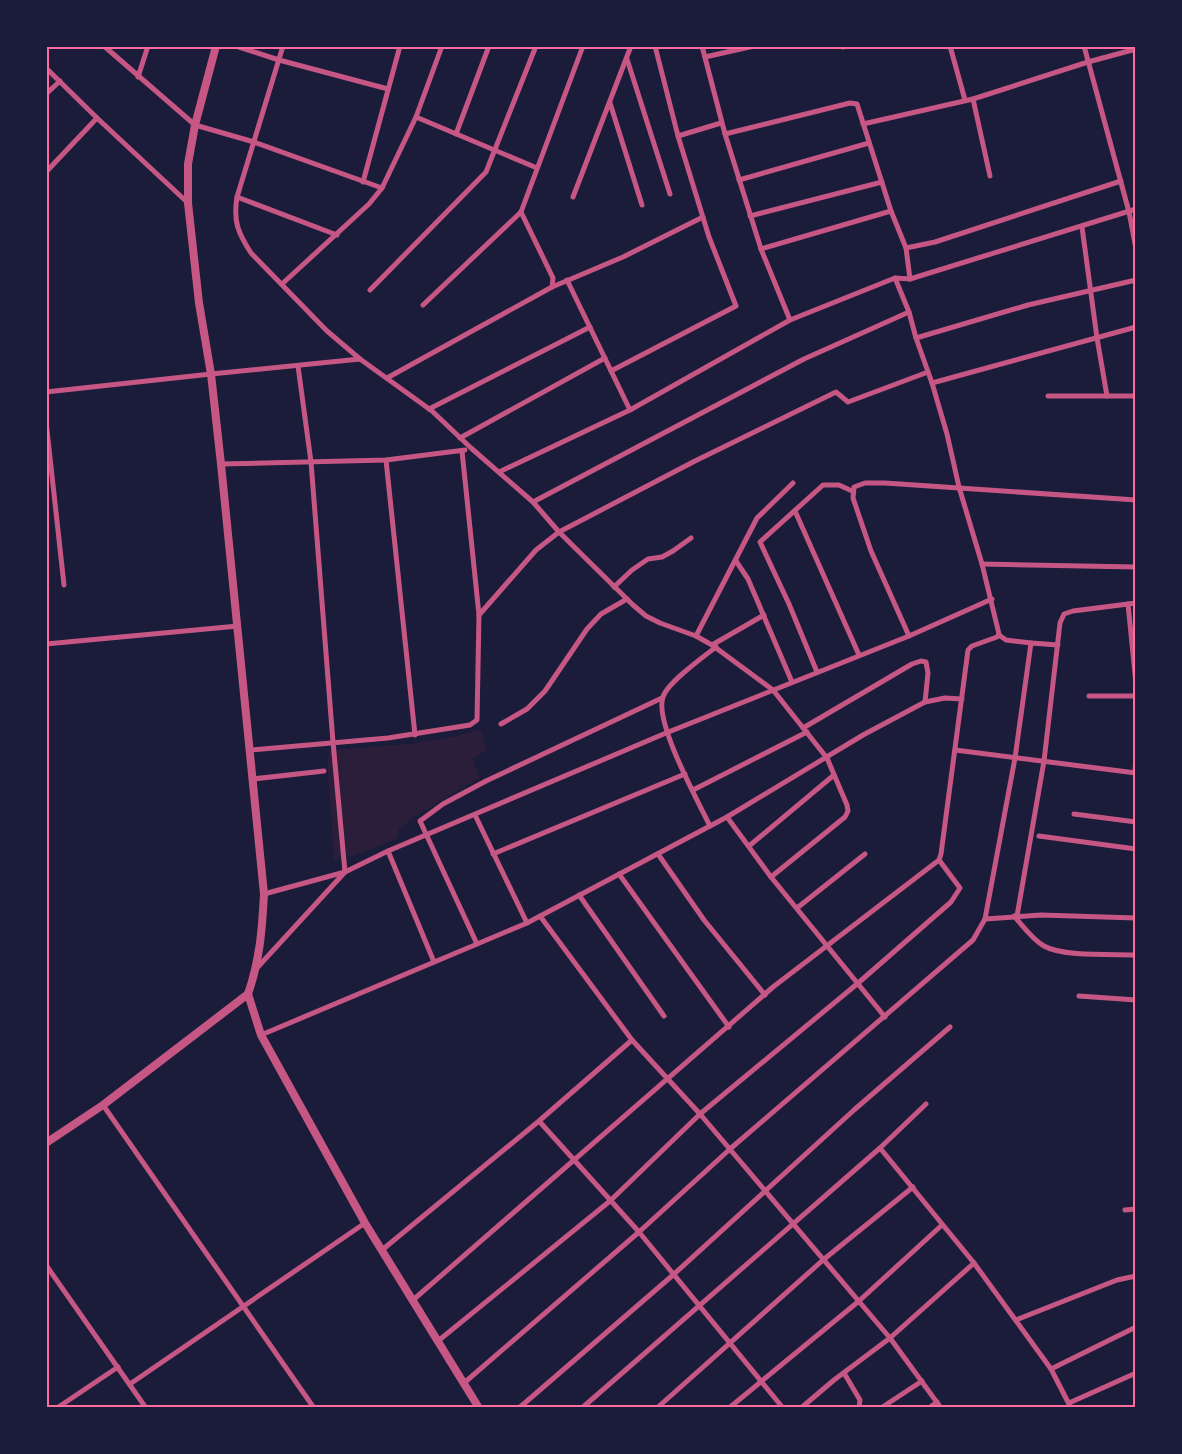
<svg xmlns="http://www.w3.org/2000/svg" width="1182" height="1454" font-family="'Roboto Serif',serif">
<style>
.green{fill:#2a1e3b}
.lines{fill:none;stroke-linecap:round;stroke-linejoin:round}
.minor{stroke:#c65784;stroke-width:5}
.tertiary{stroke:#c65784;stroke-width:8}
.neatline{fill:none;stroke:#ff6b9d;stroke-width:2}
</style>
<rect width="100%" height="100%" fill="#1b1b3a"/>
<path class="green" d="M481,729L487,749L473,759L479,778L412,818L398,830V838L353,856L334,860L327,757L331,750C380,746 434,745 481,729Z"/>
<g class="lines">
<g class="minor">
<polyline points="104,46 195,125 254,142 382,188 416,117 442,46"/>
<polyline points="236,46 279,60 388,89"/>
<path d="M283,46L237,197C233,221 238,233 251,253L327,331L360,359"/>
<polyline points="702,46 725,134 761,249 790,320"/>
<polyline points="950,46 965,100"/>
<polyline points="1084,46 1129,212 1136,249"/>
<polyline points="843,47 847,46"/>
<polyline points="705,57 754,46"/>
<polyline points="627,59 670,194"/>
<polyline points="46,68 97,118"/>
<polyline points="138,77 148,46"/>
<polyline points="46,94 60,81"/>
<polyline points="610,103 642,205"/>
<polyline points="416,117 537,168"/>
<polyline points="863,124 973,99"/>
<polyline points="456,134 489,46"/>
<polyline points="725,134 850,103 857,104 891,211 906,248 910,279 1136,209"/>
<polyline points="678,136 721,123"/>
<polyline points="46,172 97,118 188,203"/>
<polyline points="990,176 973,99 1088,62 1136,49"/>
<polyline points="739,180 869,143"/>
<polyline points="363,182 400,46"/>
<polyline points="237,197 337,235"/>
<polyline points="573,197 631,46"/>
<polyline points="750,216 882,182"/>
<polyline points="1082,227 1097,338 1107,396"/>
<polyline points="906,248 935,242 1121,181"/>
<polyline points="761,249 891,211"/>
<polyline points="895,278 909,312 916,338"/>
<polyline points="567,280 630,410"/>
<polyline points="282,284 369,204 382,188"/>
<polyline points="552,287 623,257 703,217"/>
<polyline points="370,290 486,172 536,46"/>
<polyline points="423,305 521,212 583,46"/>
<polyline points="611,371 736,306 709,237 678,136 655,46"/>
<polyline points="387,378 552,287 553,278 521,212"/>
<polyline points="932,383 1136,327"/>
<polyline points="46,392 211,374 360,359 432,411 471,448 533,502 559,532 633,605 646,616 660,623 696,636 712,645 773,690 827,758 847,805 848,811 845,817 771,877"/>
<polyline points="1048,396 1136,396"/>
<polyline points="429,409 590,327"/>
<polyline points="46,421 64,585"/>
<polyline points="460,438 605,358"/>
<polyline points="386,460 415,735"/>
<polyline points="221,464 386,460 465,450"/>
<polyline points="499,472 630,410 790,320 895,278 910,279"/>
<polyline points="533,502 804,359 909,312"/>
<polyline points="795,511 859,655"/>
<polyline points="736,561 748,579 792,682"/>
<polyline points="982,564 1136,567"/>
<polyline points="614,587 632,570 648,559 662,557 673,551 691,538"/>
<polyline points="1128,604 1136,684"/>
<polyline points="479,615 536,550 559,532 695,461 836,392 848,402 928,372"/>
<polyline points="999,635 1006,640 1031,643"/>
<polyline points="696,636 757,518 793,483"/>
<polyline points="909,636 871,551 853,498 854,487 865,483 885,483 1136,500"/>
<polyline points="46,644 238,626"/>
<polyline points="712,645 764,615"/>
<polyline points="817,672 789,604 760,542 823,485 839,485 852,491"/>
<polyline points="1089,696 1136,696"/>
<polyline points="501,724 527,709 545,691 587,629 601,614 627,599"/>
<polyline points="803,728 912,664 921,661 926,662 928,673 925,702"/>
<polyline points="250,750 388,738 470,725 477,720 479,615 462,451"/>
<polyline points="955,750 1136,773"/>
<polyline points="1135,773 1136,754"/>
<polyline points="253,779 324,771"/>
<polyline points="693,790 807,732"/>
<polyline points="1074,814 1136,822"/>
<polyline points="475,815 527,923"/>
<polyline points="727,817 771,877 885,1017"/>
<path d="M710,826C698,801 654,722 663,697C667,683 703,657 716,647"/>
<polyline points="1039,836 1136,849"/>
<polyline points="749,846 834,775"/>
<polyline points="388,851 434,962"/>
<polyline points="493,854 685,774"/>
<polyline points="658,854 704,920 765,995"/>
<polyline points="619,874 729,1027"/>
<polyline points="264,894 345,872 333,742 311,462 298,366"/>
<polyline points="579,895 664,1016"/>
<polyline points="797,908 865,854"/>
<polyline points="540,916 632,1040 700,1114 890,1338 941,1408"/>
<path d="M1014,916C1023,926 1032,939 1044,946C1063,957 1113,954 1136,955"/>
<polyline points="1017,916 1044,761 1060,623 1064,614 1073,611 1136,603"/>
<polyline points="985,919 1041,915 1136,918"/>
<polyline points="477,944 420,821 443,804 486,781 662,698"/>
<polyline points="256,969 345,872 388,851 666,733 909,636 992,599"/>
<polyline points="1079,996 1136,1000"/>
<polyline points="261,1035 527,923 727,817 863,735 925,702 945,698 962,699"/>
<polyline points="103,1105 314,1408"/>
<polyline points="539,1121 639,1232 783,1408"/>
<polyline points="1125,1210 1136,1209"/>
<polyline points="382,1250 539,1121 632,1040"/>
<polyline points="974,1263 1051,1369 1071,1408"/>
<polyline points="46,1265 146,1408"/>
<polyline points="413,1300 773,987 939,860 941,854 968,650 972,646 997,637 999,634 982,564 959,487 947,434 932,383 916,338 1028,305 1136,280"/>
<polyline points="1016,1320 1117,1280 1136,1276"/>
<polyline points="438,1341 610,1201 700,1114 857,984 951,902 960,888 939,860"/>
<polyline points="1051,1369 1136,1327"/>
<polyline points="844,1373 860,1400 859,1408"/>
<polyline points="464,1383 639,1232 730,1149 973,940 985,919 1015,758 1031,643 1058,645"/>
<polyline points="130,1384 365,1223"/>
<polyline points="1069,1403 1136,1373"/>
<polyline points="57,1408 118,1367"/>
<polyline points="519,1408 673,1275 854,1110 950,1027"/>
<polyline points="582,1408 880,1148 926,1104"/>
<polyline points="657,1408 823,1260 913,1187"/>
<polyline points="729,1408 859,1301 942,1225"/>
<polyline points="801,1408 834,1380 890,1338 974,1263 880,1148"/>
<polyline points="881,1408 922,1381"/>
<polyline points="929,1408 937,1402"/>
</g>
<g class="tertiary">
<path d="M216,46L195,125L188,164V203L199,303L211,374L221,464L264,894C262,930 260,959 248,994"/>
<polyline points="248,994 261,1035 365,1223 479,1408"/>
<polyline points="46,1143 103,1105 248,994"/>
</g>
</g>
<rect width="1182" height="1454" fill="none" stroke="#1b1b3a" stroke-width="95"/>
<rect x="48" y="48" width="1086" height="1358" class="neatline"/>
</svg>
